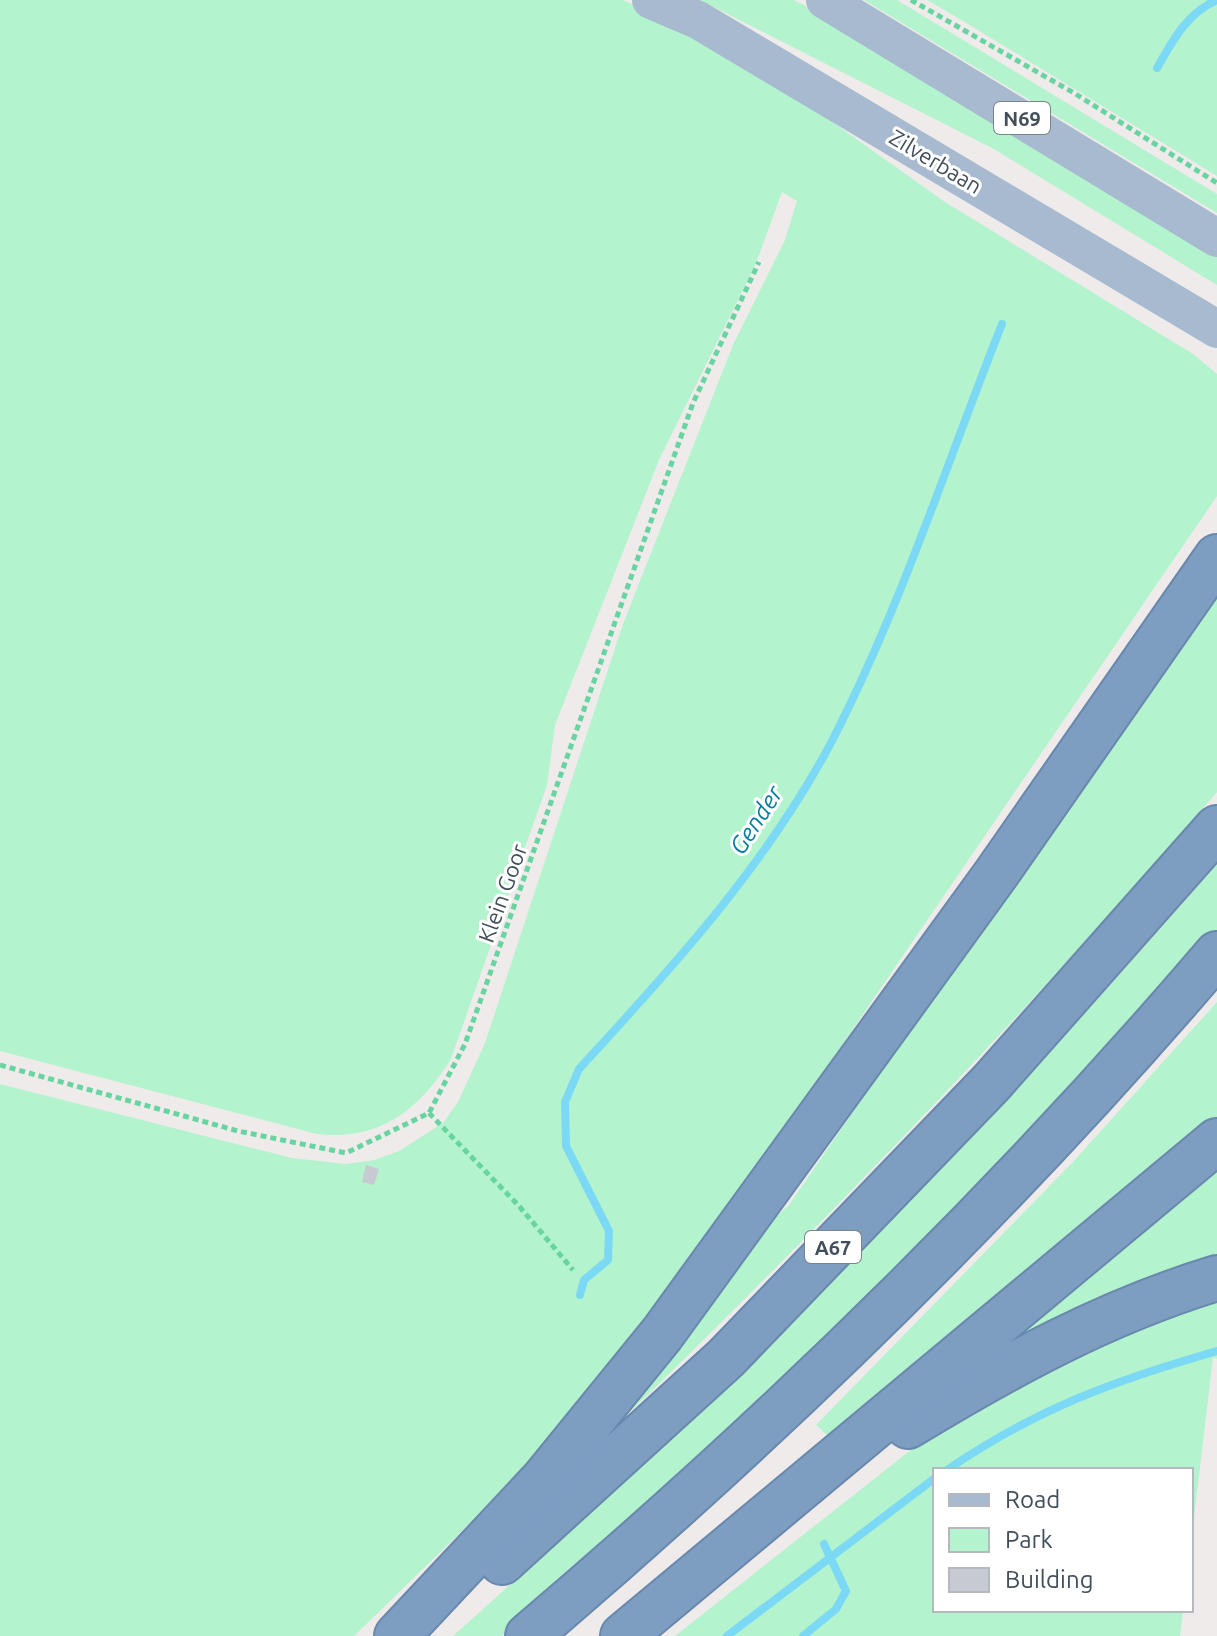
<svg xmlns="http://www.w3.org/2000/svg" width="1217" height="1636" font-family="Ubuntu,sans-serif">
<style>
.green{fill:#b3f3cd}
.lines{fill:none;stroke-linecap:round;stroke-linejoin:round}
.stream{stroke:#7bd9f5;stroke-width:8}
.building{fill:#c7cad2}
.highway-casing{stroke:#6888ad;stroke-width:48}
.path{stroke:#68d4a1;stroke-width:5;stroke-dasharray:6 4;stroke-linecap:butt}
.primary{stroke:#a7bacf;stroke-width:38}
.highway{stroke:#7d9dc1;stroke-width:44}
.labels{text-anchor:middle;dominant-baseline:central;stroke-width:6;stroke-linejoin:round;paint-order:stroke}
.shield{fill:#fff;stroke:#7b848c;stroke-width:2}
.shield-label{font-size:20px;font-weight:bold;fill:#424f5b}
.street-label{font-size:22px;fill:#424f5b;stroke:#fff}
.water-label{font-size:24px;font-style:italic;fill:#027ca0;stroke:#fff}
</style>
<rect width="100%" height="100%" fill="#efebeb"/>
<g class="green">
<path d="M0,0H623L731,50L945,202L1193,354L1217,374V496L725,1216L552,1436L466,1527L354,1636H0V1084L292,1158L346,1164L374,1160L399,1151L443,1123L458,1102L485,1043L623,624L733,345L785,240L797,201L782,192L756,263L659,460L555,725L547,785L451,1059C419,1110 380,1141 317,1134L0,1051Z"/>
<polygon points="700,0 794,0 844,26 1217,249 1217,285 994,149"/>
<polygon points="864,0 897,0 1217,194 1217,213"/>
<polygon points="927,0 1217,0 1217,176 963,21"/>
<path d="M1217,582V792C1012,1030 795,1254 568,1472L734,1256L789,1205Z"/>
<path d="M1217,864V932C998,1184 755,1417 502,1636H453C724,1395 979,1138 1217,864Z"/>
<polygon points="1217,1002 1217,1126 836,1443 816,1425 1072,1163"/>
<polygon points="1217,1156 1217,1267 947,1392"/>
<polygon points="1217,1301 1217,1359 1213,1357 1191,1543 1191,1470 935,1470 935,1610 1183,1610 1180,1636 675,1636 926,1438 1072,1355 1152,1322"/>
</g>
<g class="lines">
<g class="stream">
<path d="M1157,68C1173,40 1187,13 1217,0"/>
<path d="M580,1295L584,1280L608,1260L609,1231L566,1146L565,1102L579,1069C673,967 768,863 833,739C901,606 947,463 1002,324"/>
<path d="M947,1470C1036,1409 1115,1380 1217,1351"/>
<polyline points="727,1636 935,1478"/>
<polyline points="803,1636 836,1609 846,1591 824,1544"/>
</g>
</g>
<polygon class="building" points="366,1165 379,1169 374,1185 362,1182"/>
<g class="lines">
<defs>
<g id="highway">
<path d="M908,1426C1007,1366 1105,1312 1217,1278"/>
<polyline points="502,1562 726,1358 992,1082 1217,828"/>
<polyline points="397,1636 544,1479 662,1334 996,874 1217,557"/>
<path d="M528,1636C774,1427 1008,1199 1217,954"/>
<polyline points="623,1636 1217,1141"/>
</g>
</defs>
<use href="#highway" class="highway-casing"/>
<g class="path">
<polyline points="911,0 1074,93 1217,183"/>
<polyline points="0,1065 238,1131 346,1153 429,1113 465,1044 693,403 759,262"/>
<polyline points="429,1113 519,1206 573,1270"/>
</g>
<g class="primary">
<polyline points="651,0 698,20 1217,329"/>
<polyline points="825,0 1217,238"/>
</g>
<use href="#highway" class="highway"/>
</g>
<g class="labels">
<g class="shield">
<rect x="994" y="102" width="56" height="32" rx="6"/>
<rect x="805" y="1231" width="56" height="32" rx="6"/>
</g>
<g class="shield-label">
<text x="1022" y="118">N69</text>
<text x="833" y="1247">A67</text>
</g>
<g class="street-label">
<text transform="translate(936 161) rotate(31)">Zilverbaan</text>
<text transform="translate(502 893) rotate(-70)">Klein Goor</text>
</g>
<g class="water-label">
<text transform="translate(756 820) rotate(-57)">Gender</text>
</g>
</g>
<rect x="933" y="1468" width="260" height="144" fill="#ffffff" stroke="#b3b9bd" stroke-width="2"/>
<rect x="949" y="1494" width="40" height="12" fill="#a7bacf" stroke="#b3b9bd" stroke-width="2"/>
<text x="1005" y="1508" font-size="24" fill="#424f5b">Road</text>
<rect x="949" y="1528" width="40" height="24" fill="#b3f3cd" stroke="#b3b9bd" stroke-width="2"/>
<text x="1005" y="1548" font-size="24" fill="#424f5b">Park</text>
<rect x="949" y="1568" width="40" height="24" fill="#c7cad2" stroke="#b3b9bd" stroke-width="2"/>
<text x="1005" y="1588" font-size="24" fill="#424f5b">Building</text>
</svg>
